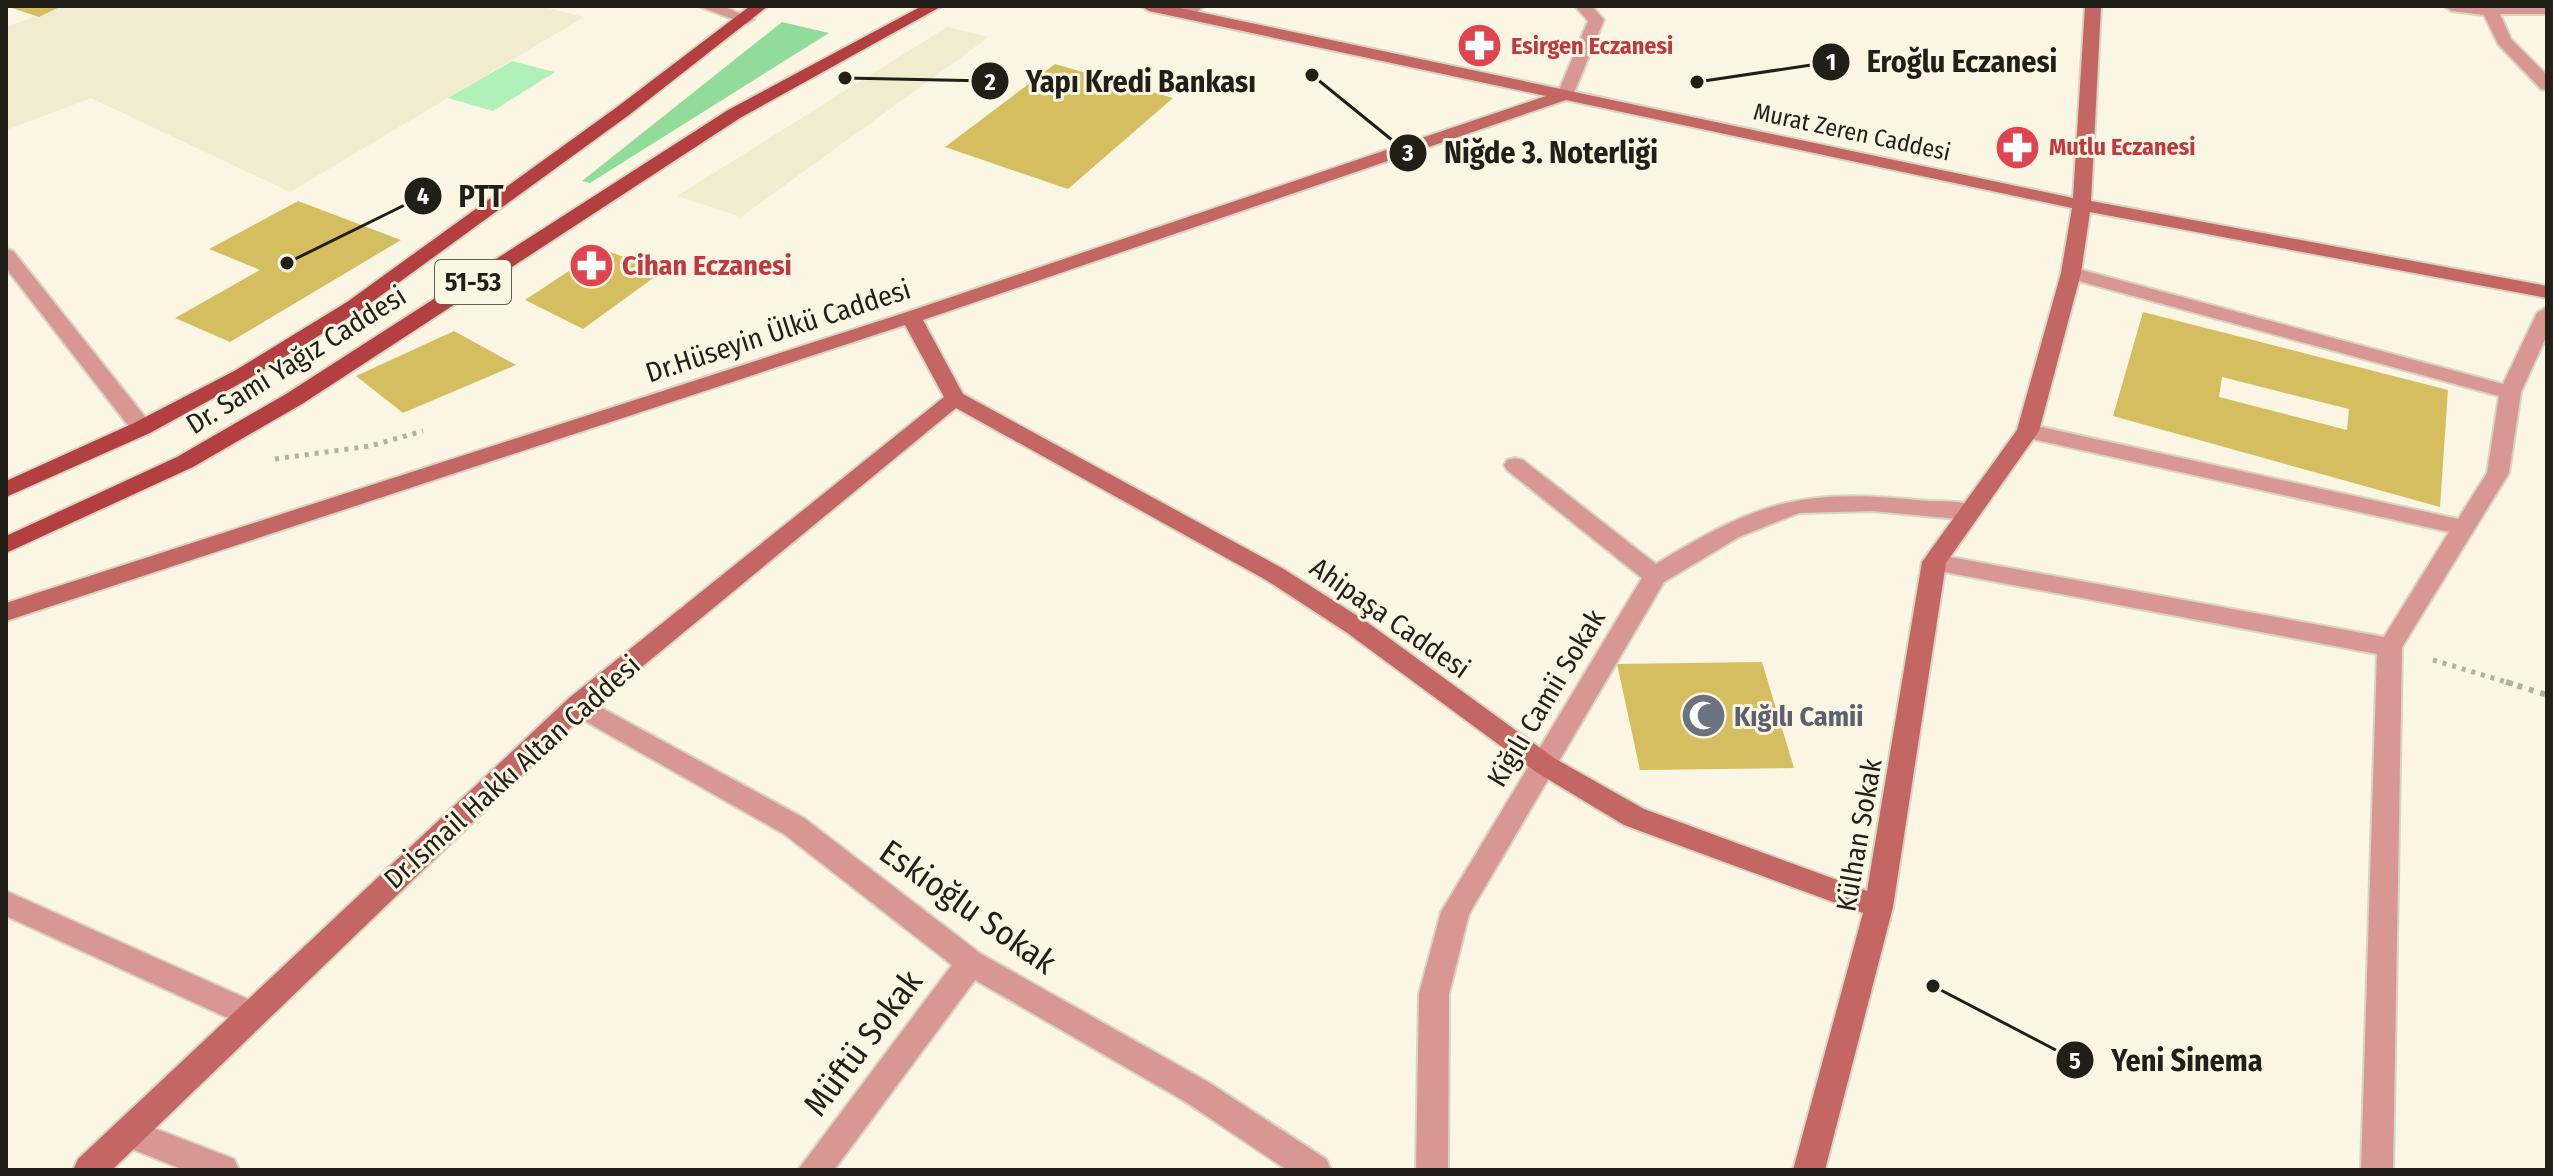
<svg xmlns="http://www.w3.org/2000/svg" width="2553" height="1176" font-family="'Fira Sans Condensed',sans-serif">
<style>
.built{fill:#f1ebd0}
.green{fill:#b2f0b9}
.forest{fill:#91dc9b}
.building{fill:#d5be60;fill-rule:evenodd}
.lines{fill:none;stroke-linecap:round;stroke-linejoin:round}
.street-casing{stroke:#d8d4c3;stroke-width:4}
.secondary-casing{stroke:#d8d4c3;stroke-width:4}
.primary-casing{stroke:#d8d4c3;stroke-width:4}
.path-far1{stroke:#b5b1a2;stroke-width:5;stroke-dasharray:4 6;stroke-linecap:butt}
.path{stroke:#b5b1a2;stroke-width:6;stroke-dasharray:5 7;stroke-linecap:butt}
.street{fill:#d89793;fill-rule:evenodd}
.secondary{fill:#c46663;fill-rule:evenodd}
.primary{fill:#b33f40;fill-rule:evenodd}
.labels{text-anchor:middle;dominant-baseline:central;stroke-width:6;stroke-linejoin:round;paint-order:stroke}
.far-health-label{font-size:24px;font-weight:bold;fill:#be3a42;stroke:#fbf6e3;text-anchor:start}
.far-street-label{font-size:24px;fill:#211f18;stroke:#fbf6e3}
.shield{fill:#fbf6e3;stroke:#626055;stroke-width:2}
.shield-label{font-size:26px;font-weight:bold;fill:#211f18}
.health-label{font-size:28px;font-weight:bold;fill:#be3a42;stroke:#fbf6e3;text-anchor:start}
.street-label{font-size:28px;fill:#211f18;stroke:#fbf6e3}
.worship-label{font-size:28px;font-weight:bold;fill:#5b616d;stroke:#fbf6e3;text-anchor:start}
.near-street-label{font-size:34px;fill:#211f18;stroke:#fbf6e3}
.leader{fill:none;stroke:#211f18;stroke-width:3}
.callout-dot{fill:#211f18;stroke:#fbf6e3;stroke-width:3}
.mark-label{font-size:24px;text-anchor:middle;font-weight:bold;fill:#fff}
.callout-label{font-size:30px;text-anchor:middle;font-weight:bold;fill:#211f18;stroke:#fbf6e3;stroke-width:6;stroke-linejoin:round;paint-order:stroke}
</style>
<rect width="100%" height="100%" fill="#fbf6e3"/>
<g class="built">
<polygon points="65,6 540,6 584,17 290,192 91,98 6,130 6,27"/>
<polygon points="947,27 989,37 741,217 677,196"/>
</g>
<polygon class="green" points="512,61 555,72 493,111 448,98"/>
<polygon class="forest" points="782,22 829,33 590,183 582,181"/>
<g class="building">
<polygon points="6,6 62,6 39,17"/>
<polygon points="1055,64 1173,98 1068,189 945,147"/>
<polygon points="298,201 401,240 230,342 175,318 260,270 209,249"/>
<polygon points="602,249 663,271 583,329 525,300"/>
<path d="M2143,312L2448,390L2440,507L2113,416ZM2222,377L2349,409L2347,430L2219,397Z"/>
<polygon points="454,331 516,365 403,413 356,376"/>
<polygon points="1762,662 1794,768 1640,770 1617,664"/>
</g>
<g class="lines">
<defs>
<g id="street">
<polygon points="698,6 722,6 754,19 746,24"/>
<polygon points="1186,6 1204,6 1191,17 1179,17 1177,14"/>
<polygon points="1575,6 1592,6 1604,20 1573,95 1565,100 1557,95 1588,21"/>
<polygon points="2444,6 2547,6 2547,14 2500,14 2511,39 2547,75 2547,90 2541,89 2498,44 2484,15 2452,11"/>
<polygon points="6,249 13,251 150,423 153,428 150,433 134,433 6,268"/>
<polygon points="2071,267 2503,384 2537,313 2547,307 2547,335 2521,392 2509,473 2402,647 2393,1170 2361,1170 2377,654 1934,570 1922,562 1934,554 2384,637 2449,532 2028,438 2017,431 2028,424 2458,519 2487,473 2499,396 2064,277 2061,273"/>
<path d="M1515,458L1523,460L1656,564C1762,499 1804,488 1928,501C1942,502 1971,499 1979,512L1968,520L1872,511L1799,513L1739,537L1664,582L1469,914L1449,994L1448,1170H1416L1419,994L1441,912L1642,578L1507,470L1504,465L1507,460Z"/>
<polygon points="578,695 804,818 981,954 1208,1082 1326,1159 1331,1170 1287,1170 1186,1102 975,980 834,1170 798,1170 952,965 784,834 569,712 565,705 569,698"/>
<polygon points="6,891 263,1006 267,1015 263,1024 252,1028 241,1024 6,916"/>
<polygon points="128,1118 234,1159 239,1170 184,1170 117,1143 112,1133 117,1123"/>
</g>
<path id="secondary" d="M1141,6H1171L2073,198L2085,6H2101L2091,201L2547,286V298L2090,212L2081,273L2039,431L1946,563L1893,907L1825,1170H1793L1863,913L1624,825L1536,772L1346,632L1266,580L956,408L587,712L112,1170H73L78,1159L569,698L944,397L905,325L6,621V603L904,313L1546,96L1149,11ZM1566,100L2072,208L2061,273L2017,430L1922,562L1867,891L1644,809L1554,758L1364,620L1282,568L963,394L923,320Z"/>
<g id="primary">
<polygon points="750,6 768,6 629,115 361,310 250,378 150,433 6,497 6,481 134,423 236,370 347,302 617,107"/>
<polygon points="922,6 942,6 740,118 302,404 193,467 6,553 6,536 177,457 286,394 728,110"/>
</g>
</defs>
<use href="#street" class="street-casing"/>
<use href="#secondary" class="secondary-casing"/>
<use href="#primary" class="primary-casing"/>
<g class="path-far1">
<polyline points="275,459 370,446 423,431"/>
<polyline points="2433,660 2513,684"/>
</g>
<polyline class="path" points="2506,682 2547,695"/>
<use href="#street" class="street"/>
<use href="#secondary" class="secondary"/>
<use href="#primary" class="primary"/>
</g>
<defs>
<symbol id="pharmacy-disc" viewBox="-11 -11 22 22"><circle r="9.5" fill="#e0444e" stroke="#fbf6e3"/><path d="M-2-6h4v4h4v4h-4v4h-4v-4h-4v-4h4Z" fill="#fff"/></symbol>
<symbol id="mosque-disc" viewBox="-11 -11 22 22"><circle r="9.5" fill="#6b7280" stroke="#fbf6e3"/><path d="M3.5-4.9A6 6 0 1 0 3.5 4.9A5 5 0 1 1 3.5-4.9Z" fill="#fff"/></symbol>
</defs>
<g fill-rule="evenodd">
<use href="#pharmacy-disc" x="1454" y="20" width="51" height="51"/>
<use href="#pharmacy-disc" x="1992" y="122" width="51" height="51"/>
<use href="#pharmacy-disc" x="566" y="240" width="51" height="51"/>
<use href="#mosque-disc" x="1678" y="690" width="51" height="51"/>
</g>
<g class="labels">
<g class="far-health-label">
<text x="1511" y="46">Esirgen Eczanesi</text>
<text x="2049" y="147">Mutlu Eczanesi</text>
</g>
<g class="far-street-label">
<text transform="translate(1852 132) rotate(12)">Murat Zeren Caddesi</text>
</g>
<rect class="shield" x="435" y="260" width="76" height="44" rx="6"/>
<g class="shield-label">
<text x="473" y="282">51-53</text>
</g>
<g class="health-label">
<text x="622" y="265">Cihan Eczanesi</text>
</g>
<g class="street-label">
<text transform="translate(778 331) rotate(-18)">Dr.Hüseyin Ülkü Caddesi</text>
<text transform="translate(296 360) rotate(-32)">Dr. Sami Yağız Caddesi</text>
<text transform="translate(1390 618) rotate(35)">Ahipaşa Caddesi</text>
<text transform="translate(1546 698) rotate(-59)">Kiğılı Camii Sokak</text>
<text transform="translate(512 772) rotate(-42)">Dr.İsmail Hakkı Altan Caddesi</text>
<text transform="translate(1859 835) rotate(-80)">Külhan Sokak</text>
</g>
<g class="worship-label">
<text x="1734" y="716">Kığılı Camii</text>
</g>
<g class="near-street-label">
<text transform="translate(968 907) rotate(35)">Eskioğlu Sokak</text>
<text transform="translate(863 1043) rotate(-53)">Müftü Sokak</text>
</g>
</g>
<path class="leader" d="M1697 82L1831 62M845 78L990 81M1312 75L1408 153M287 263L423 196M1933 986L2075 1060"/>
<g class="callout-dot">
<circle cx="1697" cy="82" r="8"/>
<circle cx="845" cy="78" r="8"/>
<circle cx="1312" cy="75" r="8"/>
<circle cx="287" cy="263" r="8"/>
<circle cx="1933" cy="986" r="8"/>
<circle cx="1831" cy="62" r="20"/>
<circle cx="990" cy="81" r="20"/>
<circle cx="1408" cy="153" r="20"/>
<circle cx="423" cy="196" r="20"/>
<circle cx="2075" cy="1060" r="20"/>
</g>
<g class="mark-label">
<text x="1831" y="70">1</text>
<text x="990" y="90">2</text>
<text x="1408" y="161">3</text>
<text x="423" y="204">4</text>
<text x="2075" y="1069">5</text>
</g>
<g class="callout-label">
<text x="1962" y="72">Eroğlu Eczanesi</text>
<text x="1141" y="92">Yapı Kredi Bankası</text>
<text x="1551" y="163">Niğde 3. Noterliği</text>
<text x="481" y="207">PTT</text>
<text x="2187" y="1071">Yeni Sinema</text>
</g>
<rect width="2553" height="1176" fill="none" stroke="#211f18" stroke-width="16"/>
</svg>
